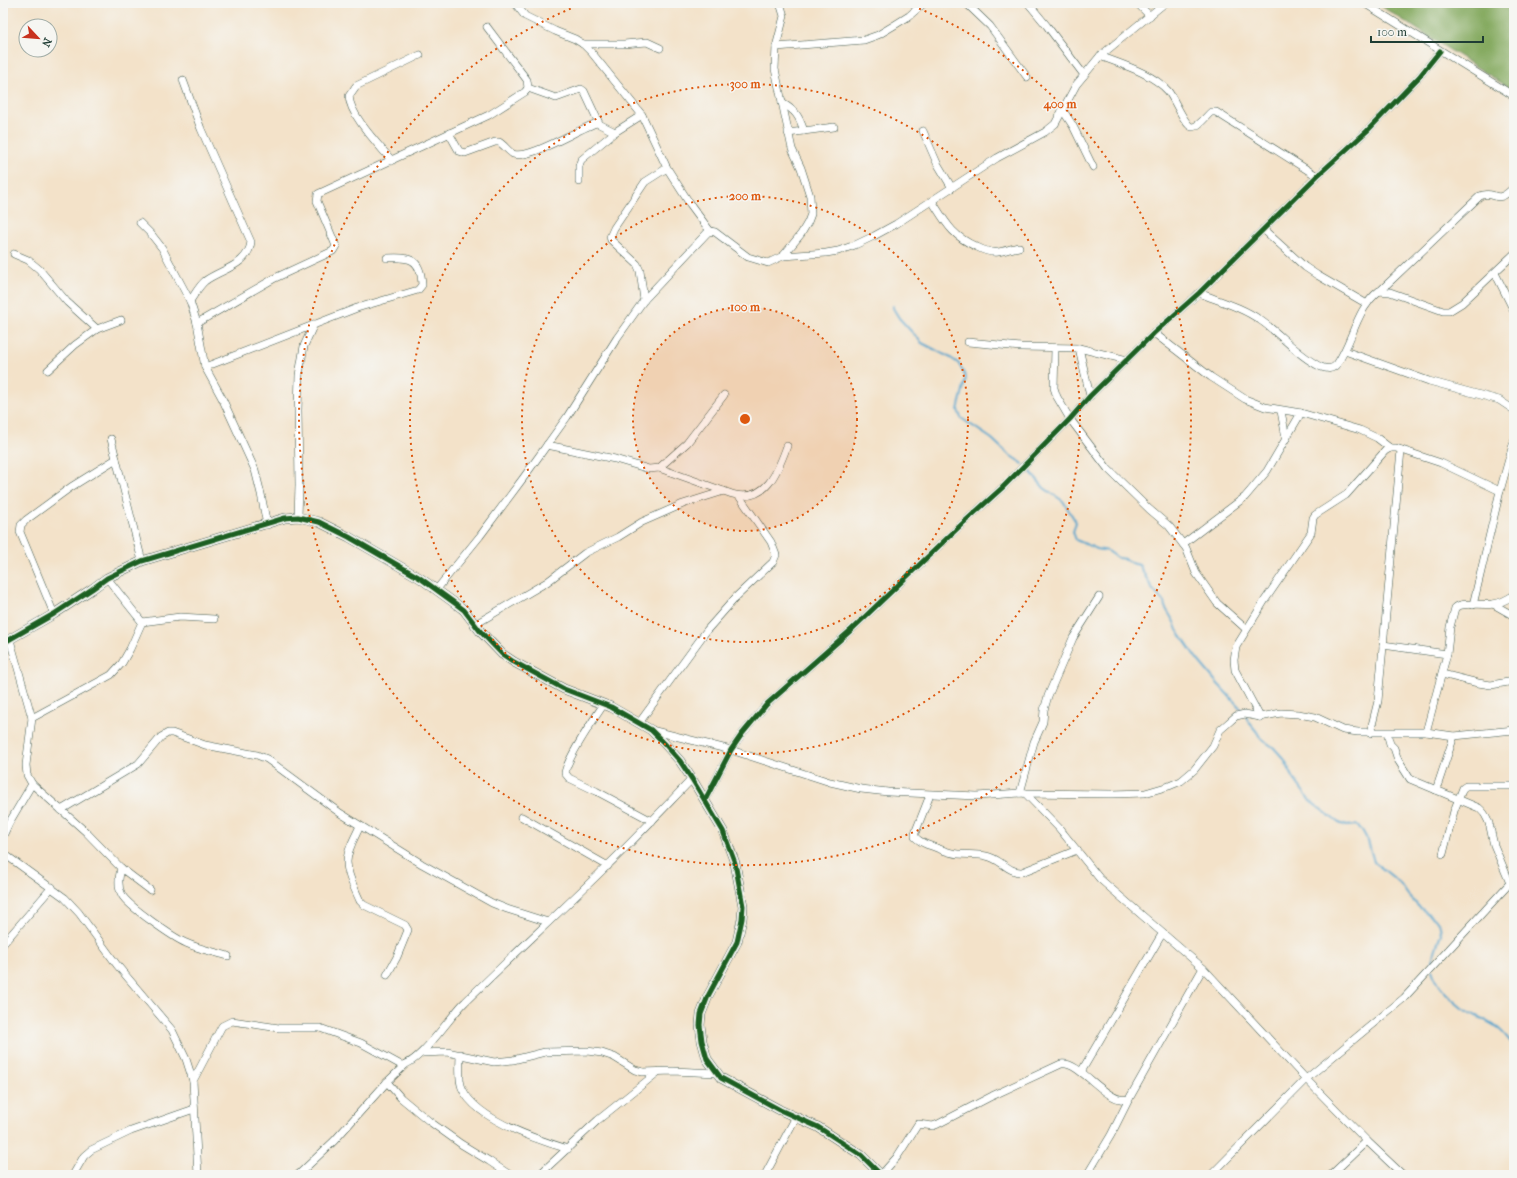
<svg xmlns="http://www.w3.org/2000/svg" width="1517" height="1178" font-family="'IM FELL French Canon',serif">
<style>
.forest{fill:#85aa60;stroke:#52744a}
.lines{fill:none;stroke-linecap:round;stroke-linejoin:round}
.stream{stroke:#53a4cd;stroke-width:2}
.minor-casing{stroke:#3f564a;stroke-width:8}
.tertiary-casing{stroke:#3f564a;stroke-width:10}
.minor{stroke:#fff;stroke-width:7}
.tertiary{stroke:#fff;stroke-width:9}
.cycleway-casing{stroke:#f6f6f2;stroke-width:8}
.cycleway{stroke:#1b5e20;stroke-width:5}
.ring{fill:none;stroke:#de580e;stroke-width:2;stroke-dasharray:2 4}
.centre{fill:#de580e;stroke:#f6f6f2;stroke-width:2}
.ring-label{font-size:12px;text-anchor:middle;font-weight:bold;fill:#de580e;stroke:#f6f6f2;stroke-width:3;stroke-linejoin:round;paint-order:stroke}
</style>
<rect width="100%" height="100%" fill="#f6f6f2"/>
<filter id="ink" filterUnits="userSpaceOnUse"><feTurbulence type="fractalNoise" baseFrequency=".025" numOctaves="2"/><feDisplacementMap in="SourceGraphic" scale="8" xChannelSelector="R" yChannelSelector="G"/><feConvolveMatrix kernelMatrix="1 2 1 2 8 2 1 2 1" color-interpolation-filters="sRGB"/></filter>
<filter id="wash" filterUnits="userSpaceOnUse"><feTurbulence type="fractalNoise" baseFrequency=".012" numOctaves="4" result="noise"/><feDisplacementMap in="SourceGraphic" scale="16" xChannelSelector="R" yChannelSelector="G"/><feGaussianBlur stdDeviation="0.9" result="paint"/><feColorMatrix in="noise" values="0 0 0 0 0 0 0 0 0 0 0 0 0 0 0 0 0 1.4 0 .05"/><feComposite in="paint" operator="in"/></filter>
<g filter="url(#wash)">
<rect width="100%" height="100%" fill="#f3e2c9"/>
<polygon class="forest" points="1376,3 1514,3 1514,91"/>
<g class="lines">
<g class="stream">
<polyline points="893,306 893,308 899,318 922,343 949,357 958,363 961,368 966,378 958,410 961,418 992,439 1008,454 1023,464"/>
<polyline points="1026,466 1044,488 1063,501 1076,522 1073,532 1076,540 1097,549 1108,551 1118,558 1126,559 1131,563 1139,565 1153,590 1164,602 1165,607 1174,622 1177,630 1197,659 1218,684 1244,712"/>
<polyline points="1246,716 1248,721 1257,732 1261,739 1273,747 1284,759 1294,779 1310,801 1339,823 1347,826 1356,825 1362,830 1368,841 1374,862 1398,881 1408,895 1419,907 1435,919 1440,926 1441,934 1432,960 1432,965"/>
<path d="M1432,970C1436,984 1450,999 1462,1008C1472,1015 1485,1019 1495,1026C1503,1031 1508,1039 1514,1046"/>
</g>
</g>
</g>
<g filter="url(#ink)">
<g class="lines">
<defs>
<g id="minor">
<polyline points="515,3 525,16 555,31 575,39 583,44 592,53 642,115 667,168 690,204 710,231"/>
<polyline points="966,3 990,26 1027,77"/>
<polyline points="1028,3 1047,26 1084,75"/>
<polyline points="1137,3 1150,16"/>
<polyline points="1364,3 1514,96"/>
<polyline points="583,44 624,44 647,42 660,48"/>
<polyline points="776,47 864,40 878,35 893,26 909,16 924,3"/>
<path d="M1100,56C1123,65 1152,73 1168,91C1174,98 1185,126 1192,127C1199,127 1206,116 1211,112H1216L1317,176"/>
<path d="M183,80L201,129L251,242C248,266 221,269 205,281C199,286 195,294 190,301"/>
<polyline points="528,88 556,98 581,89 584,91 599,123"/>
<path d="M782,103C796,111 799,116 804,131"/>
<polyline points="1062,109 1073,126 1093,167"/>
<polyline points="923,131 937,163 952,188"/>
<path d="M449,133L459,151L465,153L495,142H499C504,145 508,151 513,154C530,160 579,128 597,123L615,132"/>
<polyline points="788,133 834,127"/>
<path d="M392,161C379,145 350,116 349,96L356,86L420,55"/>
<polyline points="579,182 579,166 581,160 615,132 642,115"/>
<path d="M932,201C946,223 952,236 977,247C983,250 991,253 998,252C1005,251 1012,248 1019,247"/>
<polyline points="140,223 151,234 162,248 190,301 197,323 205,367 222,398 255,470 261,494 267,525"/>
<polyline points="1263,229 1305,267 1317,275 1367,304"/>
<polyline points="14,254 28,260 39,269 67,302 97,329"/>
<polyline points="783,256 826,253 838,251 855,245 874,236 896,224 997,158 1045,132 1055,124 1076,85 1100,56 1165,3"/>
<polyline points="1495,273 1514,311"/>
<path d="M1380,291L1480,196C1496,189 1495,207 1514,187"/>
<path d="M1199,293C1219,301 1242,307 1260,320C1281,334 1298,356 1321,367C1327,369 1332,370 1337,364C1353,341 1356,309 1379,291L1390,292L1443,311H1449L1462,303L1514,254"/>
<polyline points="644,300 640,271 637,264 611,240 610,237 614,228 645,182 667,168"/>
<polyline points="197,323 275,278 333,251 336,246 317,201 318,194 489,115 525,92 528,88 527,80 487,27"/>
<polyline points="1154,333 1211,377 1245,399 1265,407 1301,413 1360,430 1377,438 1390,448"/>
<polyline points="968,342 1021,347 1079,348 1127,360"/>
<polyline points="1055,348 1054,388 1057,397 1070,419 1108,469 1149,509 1169,526 1186,548 1196,573 1217,603 1246,629"/>
<polyline points="1079,348 1090,396"/>
<polyline points="1345,351 1429,381 1499,400 1514,410"/>
<path d="M205,367L357,308L418,290L422,285C421,258 410,257 387,258"/>
<polyline points="48,370 75,345 97,329 121,320"/>
<polyline points="1281,411 1286,438"/>
<polyline points="111,439 142,561"/>
<polyline points="547,445 615,459 649,469 659,468 687,443 724,395"/>
<path d="M659,468L732,494C766,504 778,471 787,446"/>
<polyline points="298,517 299,485 298,410 299,375 304,346 314,324"/>
<polyline points="1183,544 1245,497 1267,471 1301,413"/>
<polyline points="107,578 142,622"/>
<polyline points="437,589 480,536 524,477 567,417 617,338 644,300 707,233 710,231 715,232 748,257 768,263 783,256 801,234 808,222 811,214 810,196 801,168 792,149 775,69 776,47 784,16 780,3"/>
<polyline points="1493,604 1514,616"/>
<polyline points="1473,605 1500,491 1514,441"/>
<polyline points="54,614 20,532 21,525 26,520 71,487 116,459"/>
<polyline points="474,625 547,582 585,553 618,537 642,522 683,504 724,491"/>
<polyline points="10,640 32,718 26,765 27,775 32,784 86,832 121,868 150,890"/>
<polyline points="1383,645 1447,654"/>
<polyline points="1442,674 1478,683 1491,685 1514,681"/>
<path d="M604,704C594,719 567,758 565,773L569,778L596,791L652,821"/>
<polyline points="1260,717 1235,670 1234,660 1236,647 1265,600 1311,533 1313,518 1315,515 1346,495 1385,451 1390,448 1396,448 1441,463 1500,491"/>
<polyline points="32,718 111,675 122,663 130,649 142,622 180,617 214,619"/>
<polyline points="639,723 707,630 737,596 773,562 776,555 771,542 739,496"/>
<polyline points="651,730 731,750 830,782 861,789 888,792 977,796 1020,793 1112,794 1145,793 1169,786 1181,781 1194,770 1213,746 1220,730 1227,724 1236,716 1245,714 1260,717 1281,713 1298,714 1315,717 1343,730 1358,732 1426,732 1454,736 1514,730"/>
<path d="M1426,732L1447,654L1450,627L1455,608C1462,601 1483,606 1493,604C1501,603 1508,599 1514,595"/>
<polyline points="1370,733 1378,701 1401,450"/>
<path d="M1387,733L1390,744L1394,748L1398,760L1410,779L1479,808C1491,818 1490,831 1494,845C1499,857 1504,869 1509,881L1511,882L1514,881"/>
<polyline points="1436,790 1454,736"/>
<polyline points="1020,793 1034,742 1043,722 1044,710 1048,696 1073,638 1099,597"/>
<polyline points="1025,793 1059,828 1100,879 1203,968 1306,1079 1367,1141 1403,1175"/>
<path d="M930,795L915,833V837C919,841 923,843 928,845C938,848 948,853 958,854C968,855 977,854 986,856C1000,858 1008,873 1022,872L1077,850"/>
<polyline points="705,800 731,750 742,734 767,704 850,631 962,524 1002,488 1070,419 1090,396 1154,333 1199,293 1317,176 1367,131 1419,77 1440,51"/>
<polyline points="61,810 138,764 161,737 168,733 172,733 205,745 257,755 267,759 340,813 422,864 492,903 507,909 548,922"/>
<polyline points="522,817 608,866"/>
<path d="M360,826C355,837 347,850 347,862C347,875 355,889 360,901L364,905L405,925L408,930L397,957L387,975"/>
<polyline points="3,836 9,823 32,784"/>
<polyline points="3,853 65,898 79,913 117,965 172,1030 186,1059 193,1081 198,1175"/>
<polyline points="1443,854 1454,811 1463,788 1466,786 1514,786"/>
<path d="M121,868C119,877 117,886 122,895C128,906 174,938 186,943C199,949 214,952 228,956"/>
<polyline points="3,944 52,887"/>
<polyline points="422,1053 447,1052 494,1062 513,1060 545,1052 587,1051 602,1053 614,1057 635,1070 643,1072 673,1071 717,1073"/>
<path d="M460,1054C460,1065 458,1079 462,1088C475,1119 538,1140 568,1149"/>
<polyline points="1081,1072 1162,934"/>
<path d="M193,1081L222,1026L232,1021L279,1028H320L361,1043L401,1065C419,1065 451,1015 465,1002C512,956 560,912 607,866C636,838 664,808 692,779"/>
<polyline points="387,1082 401,1098 429,1121 461,1144 489,1161 510,1175"/>
<polyline points="3,1175 15,1175"/>
<polyline points="73,1175 84,1156 91,1150 131,1131 194,1109"/>
<polyline points="298,1175 334,1141 387,1082 405,1065"/>
<polyline points="539,1175 598,1120 658,1072"/>
<polyline points="765,1175 796,1117"/>
<path d="M881,1175L897,1157L918,1124L933,1126L938,1124L992,1096L1061,1064C1078,1061 1102,1096 1120,1099C1123,1100 1126,1099 1129,1099"/>
<polyline points="1087,1175 1111,1135 1129,1099 1203,968"/>
<polyline points="1211,1175 1306,1079 1404,998 1511,882"/>
<polyline points="1331,1175 1367,1141"/>
</g>
<polyline id="tertiary" points="3,643 54,614 92,589 107,578 142,561 285,518 298,517 319,522 349,537 420,578 456,604 464,610 480,631 502,654 514,662 564,689 611,707 651,730 664,743 680,761 692,779 723,831 735,863 743,906 742,919 737,942 708,996 701,1014 700,1025 702,1041 707,1059 721,1078 780,1110 818,1127 861,1155 881,1175"/>
</defs>
<use href="#minor" class="minor-casing"/>
<use href="#tertiary" class="tertiary-casing"/>
<use href="#minor" class="minor"/>
<use href="#tertiary" class="tertiary"/>
<defs>
<g id="cycleway">
<polyline points="3,643 54,614 92,589 107,578 142,561 285,518 298,517 319,522 349,537 420,578 456,604 464,610 480,631 502,654 514,662 564,689 611,707 651,730 664,743 680,761 692,779 723,831 735,863 743,906 742,919 737,942 708,996 701,1014 700,1025 702,1041 707,1059 721,1078 780,1110 818,1127 861,1155 881,1175"/>
<polyline points="705,800 731,750 742,734 767,704 850,631 962,524 1002,488 1070,419 1090,396 1154,333 1199,293 1317,176 1367,131 1419,77 1440,51"/>
</g>
</defs>
<use href="#cycleway" class="cycleway-casing"/>
<use href="#cycleway" class="cycleway"/>
</g>
</g>
<circle cx="745" cy="419" r="112" fill="#de580e" fill-opacity=".12"/>
<g class="ring">
<circle cx="745" cy="419" r="112"/>
<circle cx="745" cy="419" r="223"/>
<circle cx="745" cy="419" r="335"/>
<path d="M908 4A446 446 0 1 1 582 4"/>
</g>
<circle cx="745" cy="419" r="6" class="centre"/>
<g class="ring-label">
<text x="745" y="88">300 m</text>
<text x="1060" y="108">400 m</text>
<text x="745" y="200">200 m</text>
<text x="745" y="311">100 m</text>
</g>
<rect width="1517" height="1178" fill="none" stroke="#f6f6f2" stroke-width="16"/>
<g transform="translate(38 38) rotate(116)"><circle r="19" fill="#f6f6f2" stroke="#a0aca6"/>
<path d="M0-3L7 15L0 10L-7 15Z" fill="#c8321e"/>
<text y="-6" font-size="11" font-weight="bold" text-anchor="middle" fill="#1f3d34">N</text>
</g>
<path d="M1371 36v6h112v-6" fill="none" stroke="#1f3d34" stroke-width="2"/>
<text x="1377" y="36" font-size="12" fill="#1f3d34" stroke="#f6f6f2" stroke-width="3" paint-order="stroke">100 m</text>
</svg>
